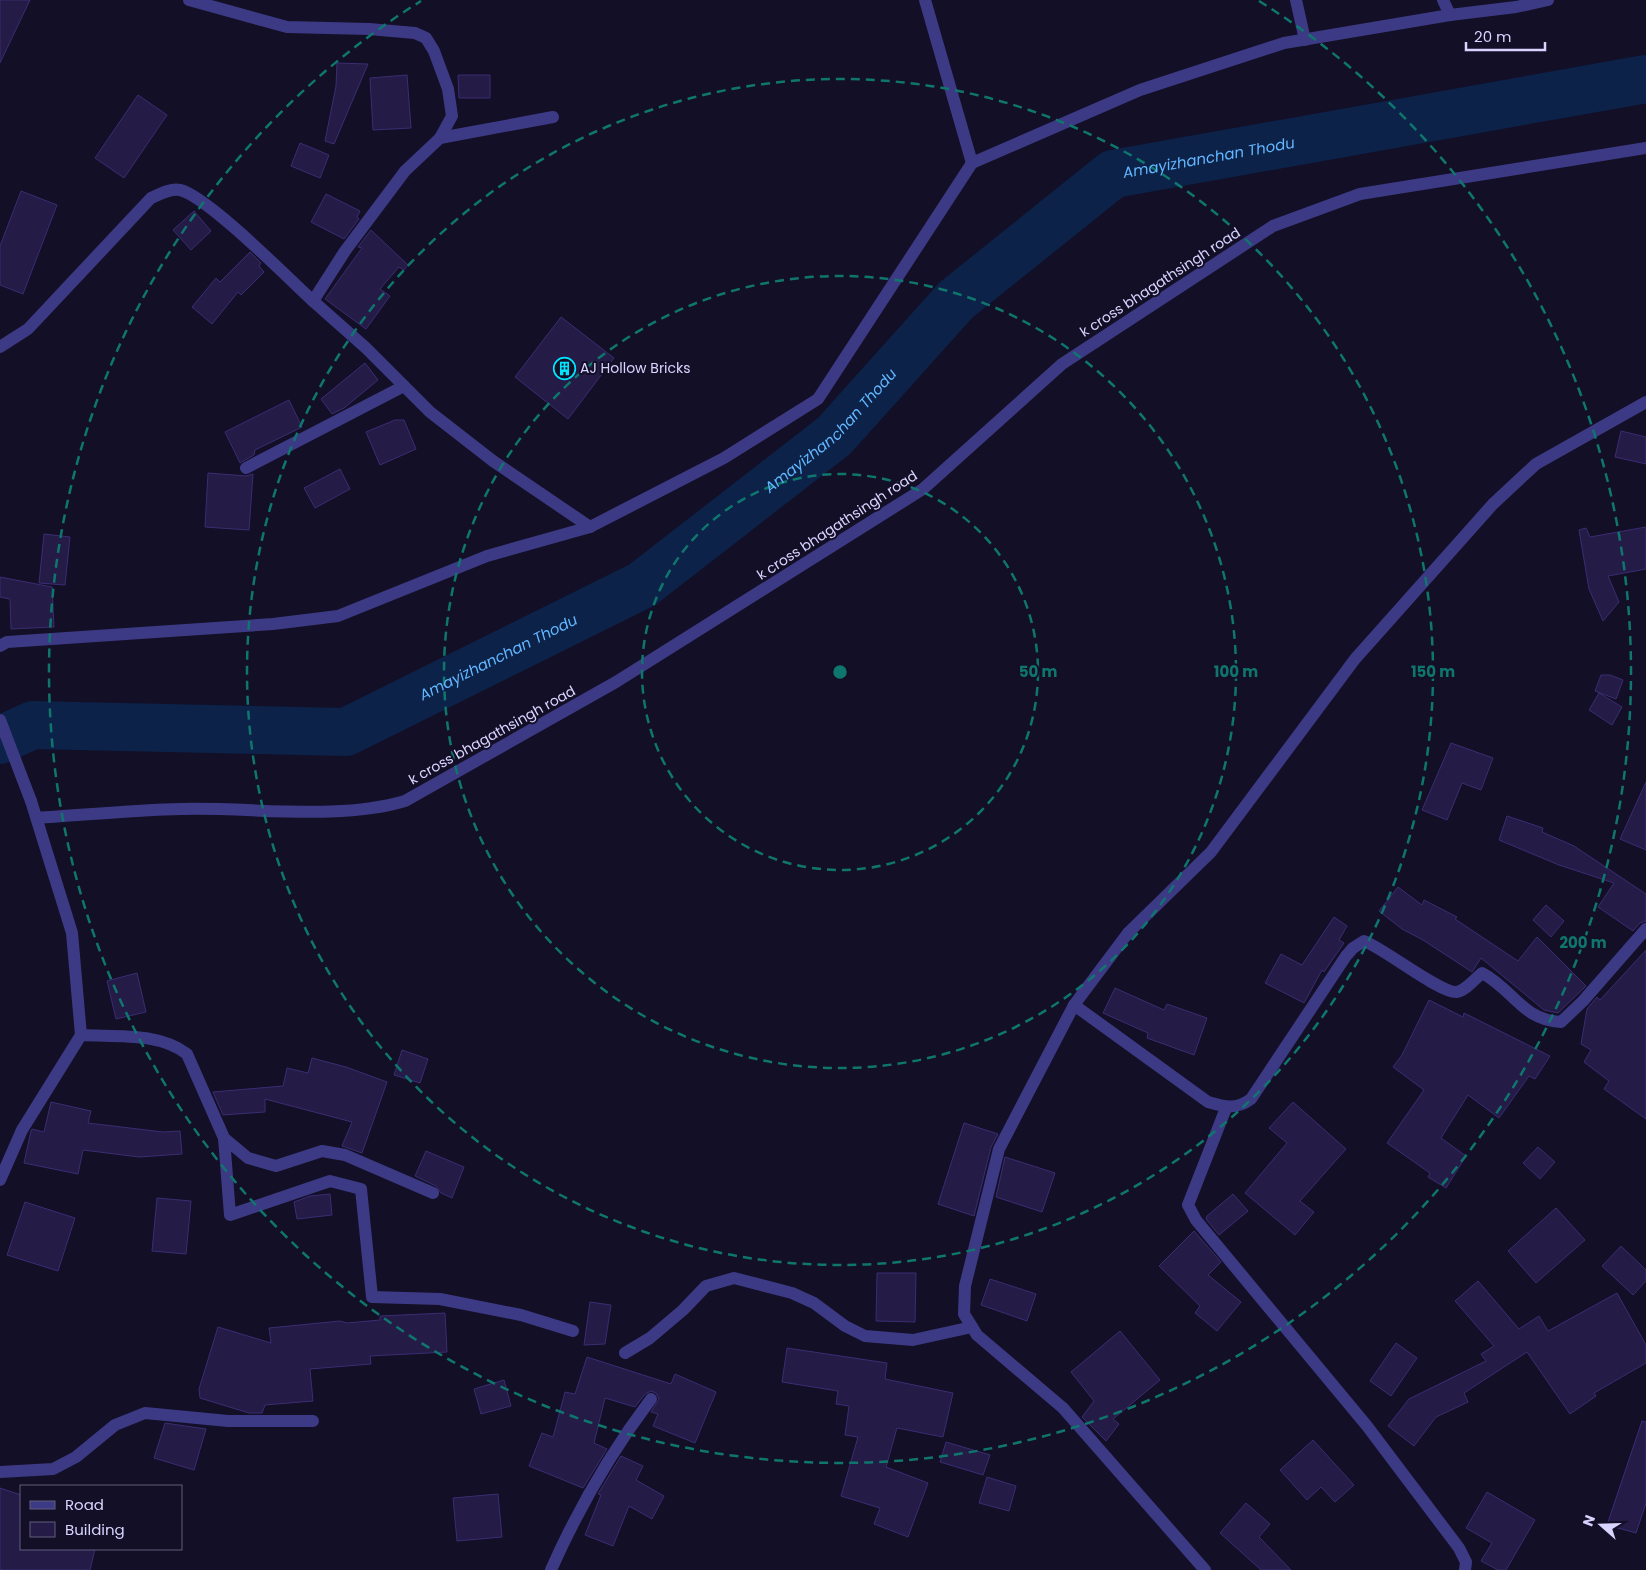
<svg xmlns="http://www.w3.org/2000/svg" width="1646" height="1570" font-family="Poppins,sans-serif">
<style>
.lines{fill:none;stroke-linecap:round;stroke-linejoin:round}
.river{stroke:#0c2248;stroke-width:48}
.building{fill:#241b47;stroke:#3b2d73}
.service{stroke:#3d3a85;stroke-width:12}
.minor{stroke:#3d3a85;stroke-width:12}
.ring{fill:none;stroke:#0f766e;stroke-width:2.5;stroke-dasharray:9 6}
.labels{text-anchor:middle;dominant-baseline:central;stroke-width:4;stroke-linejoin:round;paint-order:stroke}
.street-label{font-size:14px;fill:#d9d4ff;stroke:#130f26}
.poi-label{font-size:14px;fill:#d9d4ff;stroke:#130f26;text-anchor:start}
.water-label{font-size:15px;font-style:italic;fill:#62b6ff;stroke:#130f26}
.centre{fill:#0f766e;stroke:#130f26;stroke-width:2.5}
.ring-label{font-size:15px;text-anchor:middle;font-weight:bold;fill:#0f766e;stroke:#130f26;stroke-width:4;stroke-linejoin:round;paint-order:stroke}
</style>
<rect width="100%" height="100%" fill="#130f26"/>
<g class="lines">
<path class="river" id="s1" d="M0,740L33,725L346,732L642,585L834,436L956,300L1113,174L1646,79"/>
</g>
<g class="building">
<polygon points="0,0 30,0 0,63"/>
<polygon points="337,63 368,64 334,144 325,141 336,86"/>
<polygon points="407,75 411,128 373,130 370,78"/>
<polygon points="458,75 490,75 490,98 459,98"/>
<polygon points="138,95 167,115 124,178 95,158"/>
<polygon points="300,143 329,155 320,178 291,166"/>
<polygon points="21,191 57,205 23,294 0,285 0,246"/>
<polygon points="326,194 360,211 357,217 359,219 344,239 311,222"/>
<polygon points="194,211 211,231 191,250 173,230"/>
<polygon points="371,230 408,265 404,270 399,267 380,289 390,296 366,329 325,299 362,248 358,247"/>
<polygon points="250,252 261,263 259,266 264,272 241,295 238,292 212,324 192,307 216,278 220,282"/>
<polygon points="561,317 614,358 568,419 515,377"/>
<polygon points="365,363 378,380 344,408 332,414 321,399"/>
<polygon points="289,400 302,427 255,450 254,455 240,463 225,432"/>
<polygon points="395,420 404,420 416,449 380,465 366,432"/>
<polygon points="1621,431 1646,437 1646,464 1615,457"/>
<polygon points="340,469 350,489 315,508 304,488"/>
<polygon points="208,473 246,476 253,474 249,530 205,527"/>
<polygon points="1646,527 1646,569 1608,576 1619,602 1603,621 1589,589 1579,530 1586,528 1590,537"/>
<polygon points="44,534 70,537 65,585 39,583"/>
<polygon points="0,577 52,587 54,627 11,629 10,599 0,597"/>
<polygon points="1601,675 1610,675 1623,680 1616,699 1595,691"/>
<polygon points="1599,693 1622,707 1612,725 1589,710"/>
<polygon points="1451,743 1493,758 1481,790 1462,783 1447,820 1422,810"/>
<polygon points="1646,782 1646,850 1620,839"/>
<polygon points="1507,816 1543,828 1542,832 1574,846 1646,894 1646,921 1640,923 1633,931 1598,907 1614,883 1559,865 1499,840"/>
<polygon points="1398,887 1422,905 1424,900 1457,917 1455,919 1518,961 1537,937 1586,986 1558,1013 1544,1010 1481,958 1472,972 1423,940 1402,929 1379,911"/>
<polygon points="1546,905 1564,921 1551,937 1533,920"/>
<polygon points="1334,917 1347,926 1339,940 1344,943 1324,972 1322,970 1304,1003 1265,983 1281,954 1302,965"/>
<polygon points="1646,950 1646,1119 1604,1089 1609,1081 1584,1062 1591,1050 1581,1044 1587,1009 1597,997 1600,1000"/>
<polygon points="137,973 146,1012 116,1019 107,981"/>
<polygon points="1115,988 1164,1010 1167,1004 1207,1018 1194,1055 1147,1038 1148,1033 1103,1013"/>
<polygon points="1429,1000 1463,1017 1464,1013 1550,1056 1535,1079 1529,1076 1499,1118 1468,1095 1441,1138 1466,1156 1446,1188 1428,1177 1430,1173 1387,1143 1424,1090 1393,1067 1402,1055"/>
<polygon points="402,1050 428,1059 420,1083 394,1075"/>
<polygon points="312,1058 346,1067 387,1082 362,1153 342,1146 352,1122 265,1099 265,1112 223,1115 213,1092 283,1086 287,1068 308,1073"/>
<polygon points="51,1102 91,1111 88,1123 163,1132 180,1131 182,1154 139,1157 83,1150 78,1174 24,1163 31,1131 32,1129 44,1132"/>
<polygon points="1293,1102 1346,1149 1300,1201 1314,1212 1295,1235 1245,1193 1287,1143 1269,1128"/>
<polygon points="964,1123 998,1134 991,1147 974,1216 938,1204"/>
<polygon points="1538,1147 1555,1162 1540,1179 1523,1163"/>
<polygon points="426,1151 464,1167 452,1198 441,1193 436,1186 415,1176"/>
<polygon points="1005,1157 1055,1173 1042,1212 996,1197"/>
<polygon points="330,1194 332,1215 297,1219 294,1202 310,1196"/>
<polygon points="1233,1194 1248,1211 1219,1235 1206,1219 1207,1216"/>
<polygon points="157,1198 191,1201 186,1254 152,1251"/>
<polygon points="25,1202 75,1218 58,1271 7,1255"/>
<polygon points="1556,1208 1585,1240 1536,1283 1508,1251"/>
<polygon points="1194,1231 1221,1262 1208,1275 1241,1302 1217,1331 1195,1313 1200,1306 1159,1266"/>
<polygon points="1621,1246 1646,1270 1646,1281 1633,1295 1602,1266"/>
<polygon points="877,1273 916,1273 915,1322 876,1321"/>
<polygon points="990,1279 1036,1294 1027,1321 981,1305"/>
<polygon points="1478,1281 1519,1329 1539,1316 1548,1331 1617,1293 1646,1345 1646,1363 1594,1393 1596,1396 1570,1414 1527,1352 1464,1393 1468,1402 1436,1417 1414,1446 1388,1426 1409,1399 1486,1361 1481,1354 1494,1346 1455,1301"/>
<polygon points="590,1302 611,1305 605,1344 584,1345"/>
<polygon points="445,1313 447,1352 370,1356 371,1364 310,1369 313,1401 265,1405 262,1413 249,1413 200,1398 199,1389 218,1327 271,1343 269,1328 340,1321 347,1323 380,1320 380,1316"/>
<polygon points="1120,1331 1160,1380 1113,1419 1119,1424 1106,1441 1082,1417 1094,1401 1071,1372"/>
<polygon points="1396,1343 1417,1358 1391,1396 1370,1381"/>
<polygon points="787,1348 887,1363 885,1379 953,1393 943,1437 897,1428 886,1467 928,1483 908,1537 874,1524 880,1508 841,1496 858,1437 845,1435 849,1406 836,1404 838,1391 782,1382"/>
<polygon points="587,1357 671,1384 675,1374 716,1392 695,1443 653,1426 658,1414 651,1412 659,1399 656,1393 651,1391 645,1394 635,1407 605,1398 594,1443 607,1449 583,1488 529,1466 542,1433 553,1437 565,1392 575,1394"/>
<polygon points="504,1380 511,1406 481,1414 474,1389"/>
<polygon points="1642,1421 1646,1422 1646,1503 1636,1533 1607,1525"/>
<polygon points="165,1423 206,1429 194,1470 154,1458"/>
<polygon points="1313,1440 1354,1485 1335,1502 1321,1487 1307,1500 1280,1470"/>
<polygon points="946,1442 990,1455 983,1475 940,1462"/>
<polygon points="621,1456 643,1466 636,1480 664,1496 652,1519 629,1506 613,1546 585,1535 601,1495 598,1494"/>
<polygon points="987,1477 1016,1486 1009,1511 979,1503"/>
<polygon points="0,1488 21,1495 21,1549 95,1549 90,1570 0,1570"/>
<polygon points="1487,1492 1535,1520 1506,1570 1498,1570 1481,1561 1492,1543 1466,1528"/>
<polygon points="498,1494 502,1537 457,1541 453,1498"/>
<polygon points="1246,1503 1270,1524 1259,1537 1291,1570 1261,1570 1220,1533"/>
</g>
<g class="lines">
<g class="service">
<polyline points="1296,0 1305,40"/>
<polyline points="0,720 31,801"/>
</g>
<g class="minor">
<polyline points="189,0 287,27 369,29 415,33 426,38 434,51 448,89 452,116 440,138 405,171 345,251 313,301 366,348 430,412 493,461 590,527"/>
<polyline points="925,0 972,163"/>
<polyline points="1443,0 1450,15"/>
<polyline points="440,138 553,117"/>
<path d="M0,347L28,329L151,198C160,194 170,188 180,190C207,196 288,278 313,301"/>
<polyline points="246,468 404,386"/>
<polyline points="0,646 7,642 273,624 338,616 487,556 590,527 724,458 818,399 972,163 1140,90 1284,43 1450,15 1516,7 1548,0"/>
<path d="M37,818C85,815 133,810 182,809C253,807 337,821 405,801L616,682L923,489L1062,364L1273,226L1360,194L1646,148"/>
<path d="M1074,1005L1208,1102C1225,1107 1236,1110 1251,1099L1346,956L1353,948L1364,941C1385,949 1441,994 1457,992C1466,990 1475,979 1482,973C1514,990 1522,1020 1561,1022L1583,1001L1646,929"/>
<path d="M81,1035C116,1037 158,1032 187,1054L224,1138L248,1158L276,1166L322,1151L345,1155L433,1193"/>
<polyline points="1226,1108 1188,1205 1196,1220 1367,1426 1459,1548 1466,1562 1465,1570"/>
<polyline points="224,1138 230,1215 330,1181 361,1189 372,1297 440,1299 521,1315 573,1331"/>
<polyline points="0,1180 22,1130 81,1035 72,933 31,801"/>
<polyline points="625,1353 650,1338 683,1310 706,1286 734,1278 792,1293 814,1303 845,1326 865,1336 913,1340 972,1327"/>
<polyline points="0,1472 53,1469 76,1457 115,1425 145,1413 228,1421 313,1421"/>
<path d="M551,1570C578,1509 611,1452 651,1399"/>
<polyline points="1205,1570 1063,1408 977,1335 964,1314 965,1286 999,1149 1074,1005 1128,933 1211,852 1355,659 1493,504 1536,464 1646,402"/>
</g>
</g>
<g class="ring">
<circle cx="840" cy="672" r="198"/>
<circle cx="840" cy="672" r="396"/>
<circle cx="840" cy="672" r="593"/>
<path d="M1259 1A791 791 0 1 1 421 1"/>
</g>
<defs>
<symbol id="building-ring" viewBox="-11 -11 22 22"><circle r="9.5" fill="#130f26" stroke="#00e5ff" stroke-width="1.5"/><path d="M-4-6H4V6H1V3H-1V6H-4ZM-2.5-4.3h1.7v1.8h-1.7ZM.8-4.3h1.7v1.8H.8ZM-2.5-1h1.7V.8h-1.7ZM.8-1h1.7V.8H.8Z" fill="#00e5ff"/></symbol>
</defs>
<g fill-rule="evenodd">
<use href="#building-ring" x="552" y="356" width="25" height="25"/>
</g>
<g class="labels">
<g class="street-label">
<text transform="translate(1160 282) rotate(-33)">k cross bhagathsingh road</text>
<text transform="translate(837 525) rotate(-33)">k cross bhagathsingh road</text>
<text transform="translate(492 735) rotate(-29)">k cross bhagathsingh road</text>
</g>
<g class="poi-label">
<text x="580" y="368">AJ Hollow Bricks</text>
</g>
<g class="water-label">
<text stroke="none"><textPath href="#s1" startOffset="1404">Amayizhanchan Thodu</textPath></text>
<text stroke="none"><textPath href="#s1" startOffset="924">Amayizhanchan Thodu</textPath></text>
<text stroke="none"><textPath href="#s1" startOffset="519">Amayizhanchan Thodu</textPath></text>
</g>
</g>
<circle cx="840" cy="672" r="8" class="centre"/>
<g class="ring-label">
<text x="1038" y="677">50 m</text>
<text x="1236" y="677">100 m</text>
<text x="1433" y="677">150 m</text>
<text x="1583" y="948">200 m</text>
</g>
<rect x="20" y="1485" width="162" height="65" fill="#130f26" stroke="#625e7d"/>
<rect x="30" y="1501" width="25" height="8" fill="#3d3a85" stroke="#625e7d"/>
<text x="65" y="1510" font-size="15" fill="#d9d4ff">Road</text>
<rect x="30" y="1522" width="25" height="15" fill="#241b47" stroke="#625e7d"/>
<text x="65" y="1535" font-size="15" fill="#d9d4ff">Building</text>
<g transform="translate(1601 1525) rotate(290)" stroke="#130f26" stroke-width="4" paint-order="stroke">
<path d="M0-4L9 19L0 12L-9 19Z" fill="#d9d4ff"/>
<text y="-8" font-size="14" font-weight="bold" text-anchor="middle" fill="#d9d4ff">N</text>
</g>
<path d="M1466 42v8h79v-8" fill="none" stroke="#d9d4ff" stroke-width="2.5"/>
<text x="1474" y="42" font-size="15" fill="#d9d4ff" stroke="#130f26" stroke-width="4" paint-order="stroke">20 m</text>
</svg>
